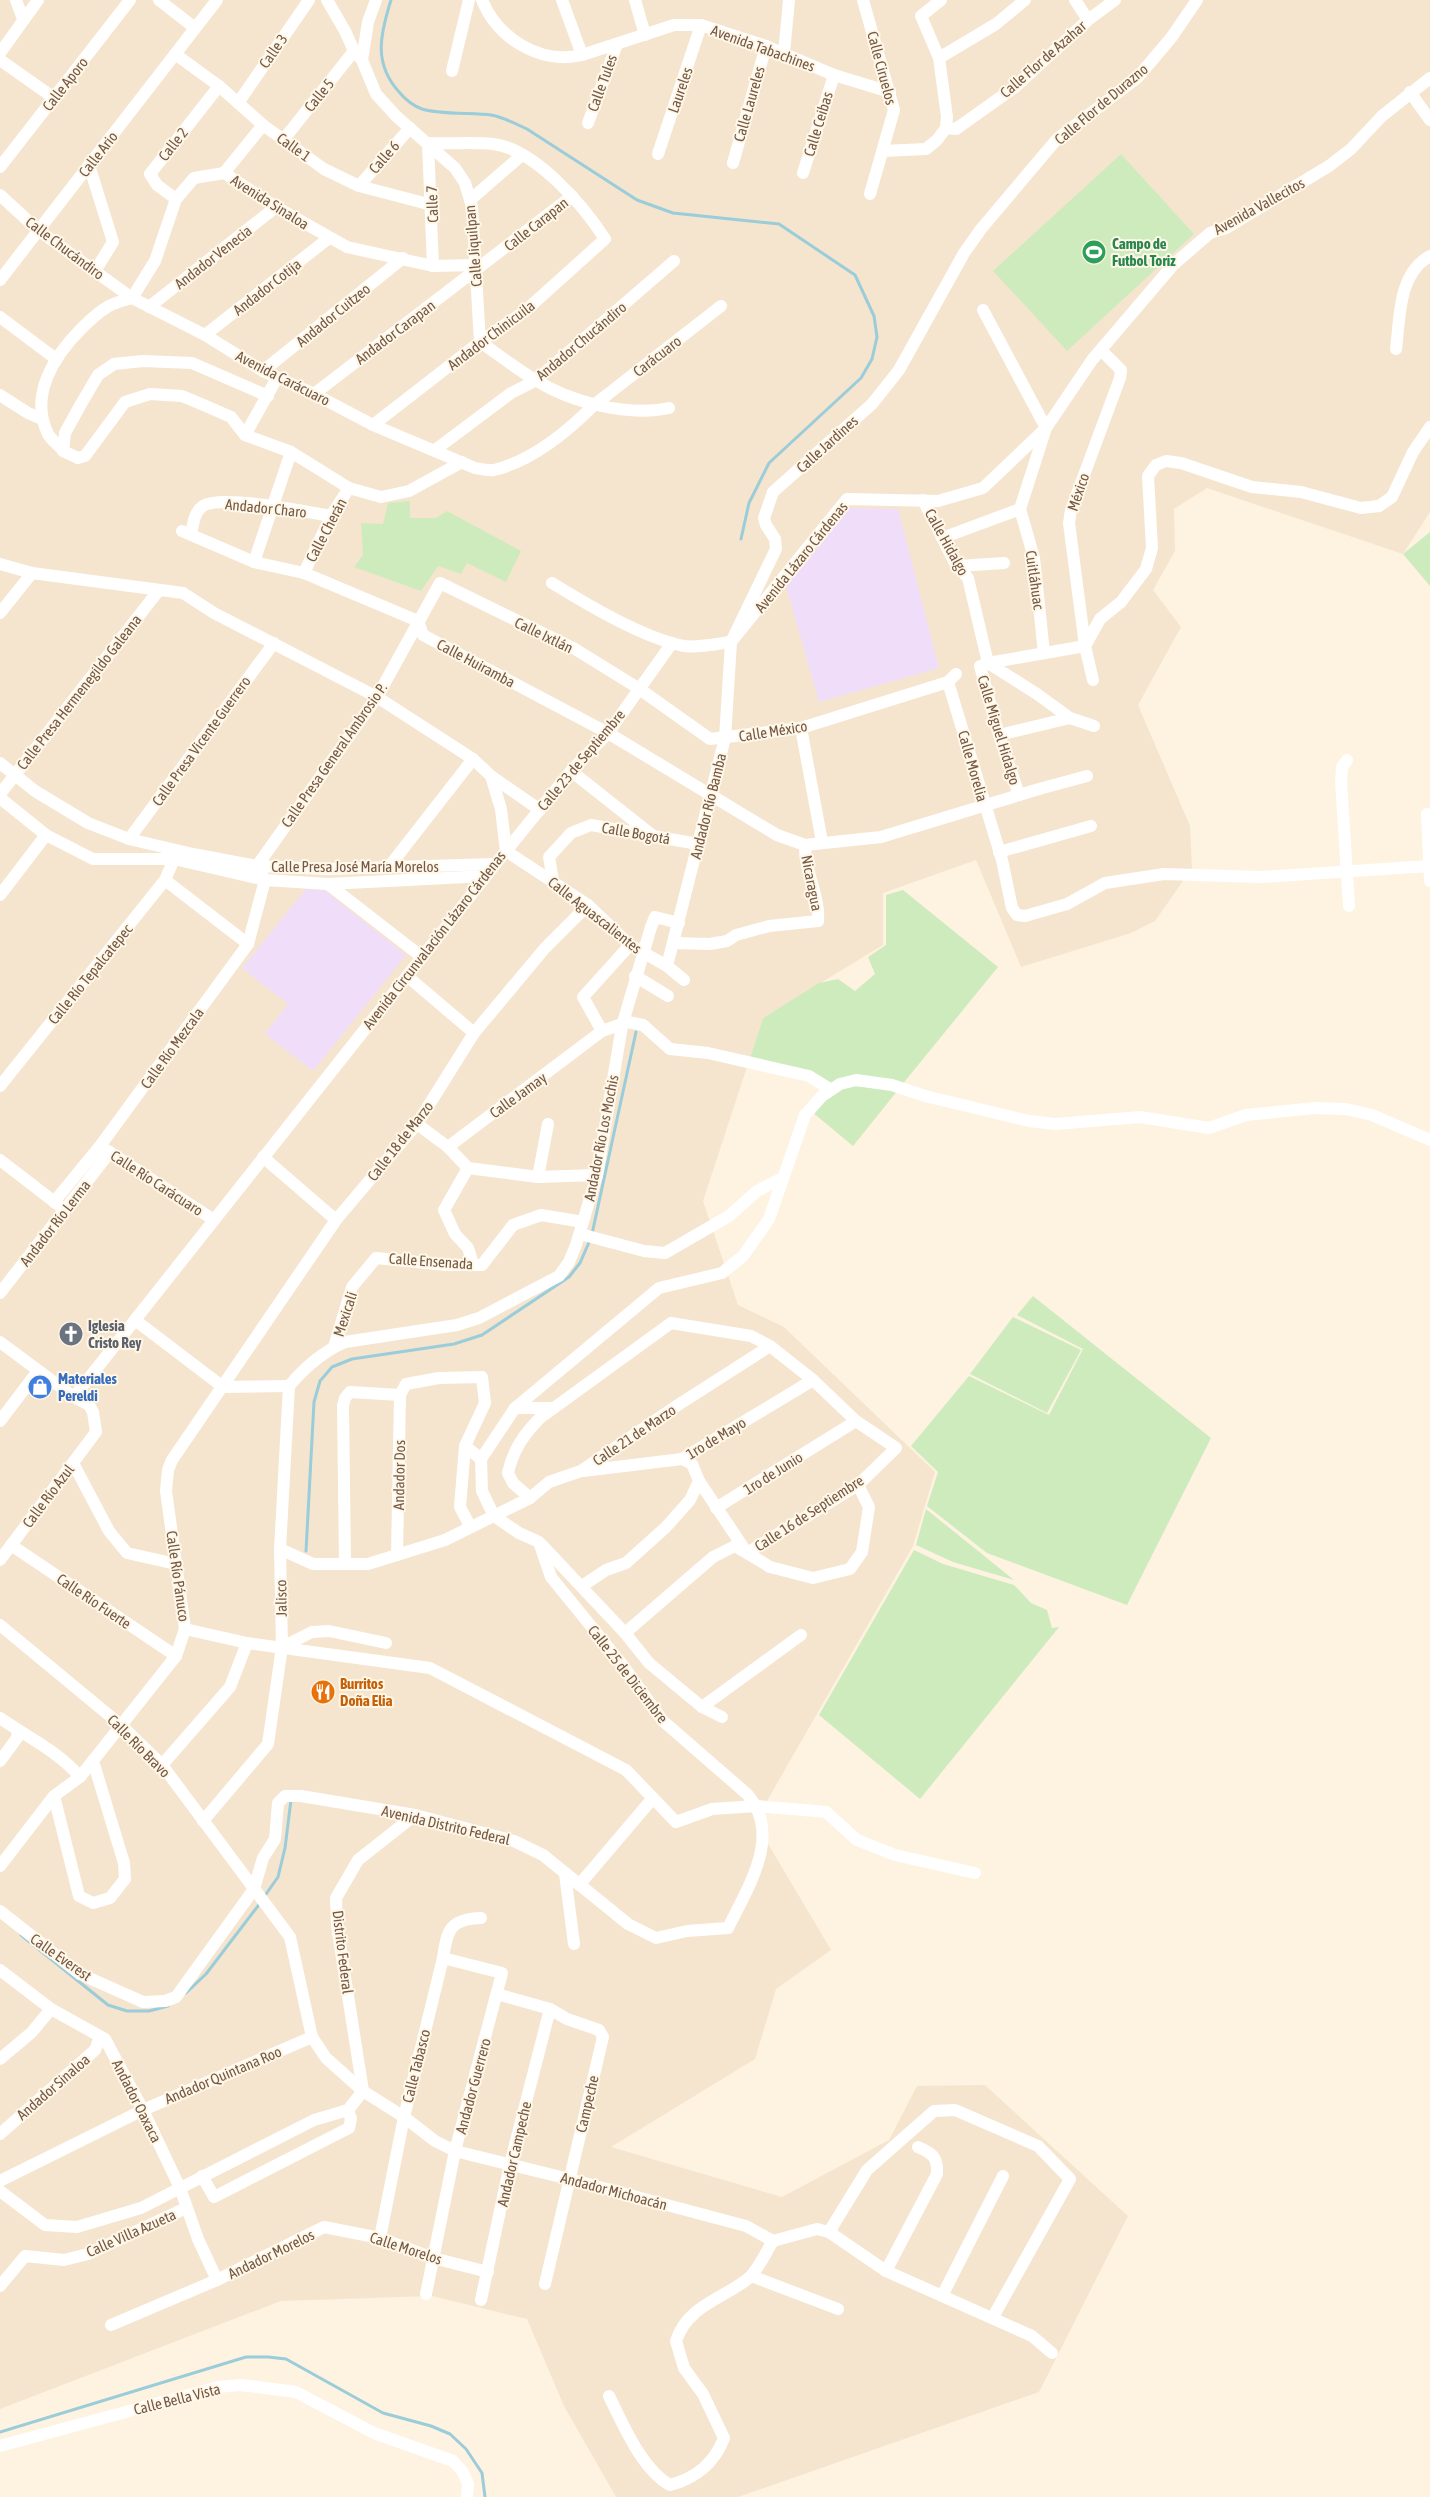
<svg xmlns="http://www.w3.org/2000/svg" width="1430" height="2497" font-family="'Asap Condensed',sans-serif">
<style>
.residential{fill:#f5e5ce}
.education{fill:#f0ddf9}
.green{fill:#ceebbe}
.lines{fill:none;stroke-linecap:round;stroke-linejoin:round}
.stream{stroke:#9accd9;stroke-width:3}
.minor{stroke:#fff;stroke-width:12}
.labels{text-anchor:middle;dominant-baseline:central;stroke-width:4;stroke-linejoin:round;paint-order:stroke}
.street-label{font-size:15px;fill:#755946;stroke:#fff7e7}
.leisure-label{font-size:15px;font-weight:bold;fill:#27864d;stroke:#fff7e7;text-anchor:start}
.worship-label{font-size:15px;font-weight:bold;fill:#5b616d;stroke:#fff7e7;text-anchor:start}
.shop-label{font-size:15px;font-weight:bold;fill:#366cbe;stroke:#fff7e7;text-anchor:start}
.food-label{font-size:15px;font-weight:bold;fill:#c56008;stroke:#fff7e7;text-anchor:start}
</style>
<rect width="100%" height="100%" fill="#fdf3e0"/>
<polygon class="residential" points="0,0 1430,0 1430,512 1403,554 1207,488 1174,509 1175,551 1153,590 1181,627 1138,705 1190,826 1192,868 1155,921 1131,933 1021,967 976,860 883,893 883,945 763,1018 703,1201 738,1305 784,1327 935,1472 913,1546 755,1822 831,1950 776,1989 755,2059 611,2147 782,2197 889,2140 917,2086 985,2085 1128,2216 1039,2392 738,2497 616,2497 564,2406 527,2319 432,2296 281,2301 0,2409"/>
<g class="education">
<polygon points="849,508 898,509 939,668 819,702 786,586"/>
<polygon points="306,889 324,890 406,955 313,1071 265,1034 288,1004 242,968"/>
</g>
<g class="green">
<polygon points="1121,154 1194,234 1067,351 993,271"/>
<polygon points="410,501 410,518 436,518 447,511 521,551 506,582 467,563 461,574 438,566 421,591 354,567 363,555 361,523 383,524 388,503"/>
<polygon points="1430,532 1430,586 1403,554"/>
<polygon points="903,890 998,967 901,1086 865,1079 830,1087 749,1061 763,1018 819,983 838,979 855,991 875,974 868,957 886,945 886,895"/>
<polygon points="841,1085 898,1090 853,1146 811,1111"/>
<polygon points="1033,1296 1211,1438 1127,1605 987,1553 927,1506 938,1472 911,1446 969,1376 1049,1415 1083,1349 1017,1315"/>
<polygon points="1013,1317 1081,1350 1047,1413 970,1374"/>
<polygon points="926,1509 1014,1580 953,1562 916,1545"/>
<polygon points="914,1550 943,1564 1014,1585 1031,1603 1047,1610 1052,1628 1059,1627 920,1799 819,1715"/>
</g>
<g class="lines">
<g class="stream">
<path d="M391,0C380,35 373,64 400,93C405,99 414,106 422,109C435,114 474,113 491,115C503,117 516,124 527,129L637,200L673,213L779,224L855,275L874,316L877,337L872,359L861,378L769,463L749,503L741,539"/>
<polyline points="592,1234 636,1032"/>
<polyline points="306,1551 314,1402 320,1381 332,1367 352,1359 454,1344 482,1335 569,1277 580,1263 590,1240"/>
<polyline points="264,1897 278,1877 285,1848 291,1800"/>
<polyline points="21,1935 108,2005 127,2011 149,2011 168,2006"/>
<polyline points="186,1993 206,1974 261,1902"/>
<polyline points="0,2432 246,2357 268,2357 286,2359 383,2413 431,2426 450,2434 466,2449 482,2473 485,2497"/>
</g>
<g class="minor">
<polyline points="16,0 23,19"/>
<polyline points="159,0 195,28"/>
<path d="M327,0L345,31L354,51L362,60L376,94L396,116L455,168L465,183L472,207L480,342C498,354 515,368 534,379C569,402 628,417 669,408"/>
<path d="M482,0C498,39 541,65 582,55L674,25H701L766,46L834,75L890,92"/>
<polyline points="562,0 582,55"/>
<polyline points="635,0 645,35"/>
<polyline points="863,0 894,110 870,194"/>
<polyline points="1075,0 1088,20"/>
<polyline points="0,53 38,0"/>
<polyline points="784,53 789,0"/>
<polyline points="175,54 219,86 263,125 324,169 359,186 432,205"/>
<polyline points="939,58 996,24 1025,0"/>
<polyline points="0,60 54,98"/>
<polyline points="362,60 368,22 376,0"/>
<polyline points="452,71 469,0"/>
<polyline points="1410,92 1430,120"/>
<polyline points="238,103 309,0"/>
<polyline points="588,123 617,44"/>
<polyline points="946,128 956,129 1015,87 1088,20 1115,0"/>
<polyline points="284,139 354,51"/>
<polyline points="883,151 926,149 937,140 946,128 947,117 939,58 921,16 941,0"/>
<polyline points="658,154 701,25"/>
<polyline points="733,163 766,46"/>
<polyline points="89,165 113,242 95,271"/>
<polyline points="0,167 130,0"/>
<polyline points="224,173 263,125"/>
<polyline points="803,173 834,75"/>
<polyline points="359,186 410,128"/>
<path d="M0,195L38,230L132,298L205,335L263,371L314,394L373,425L475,468C481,469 489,471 494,470C532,461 567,432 594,405L721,306"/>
<polyline points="176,199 157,185 150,174 219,86"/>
<polyline points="470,200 522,155"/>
<polyline points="0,280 217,0"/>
<path d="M132,298C125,300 117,302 111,305C100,310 89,321 81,329C54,356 29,395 48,434C51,440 59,445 63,451L65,433L81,404L98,375L114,364L143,361L192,363L268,396"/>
<polyline points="132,298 155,261 176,199 194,178 224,173 276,207 347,247 433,266 476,265"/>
<polyline points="149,307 276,207"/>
<polyline points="983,310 1046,428 1020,509"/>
<polyline points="0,317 56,359"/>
<polyline points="205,335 329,238"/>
<path d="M1396,349C1400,318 1398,273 1430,256"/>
<polyline points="263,371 403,258"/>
<polyline points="314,394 572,196"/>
<polyline points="0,395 28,413 42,419"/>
<path d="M373,425L480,342L525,311L605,239C584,206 535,149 493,144C474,142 449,144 428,143L433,266"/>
<polyline points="245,435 277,378"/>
<polyline points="435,450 511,393 535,381 674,261"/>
<polyline points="63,451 78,458 85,456 125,402 150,394 182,396 206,406 231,417 245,435 291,452 349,488 381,497 409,491 462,462"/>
<polyline points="923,500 955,563 968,578 988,663 980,666 999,735 1019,795"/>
<polyline points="1020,509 1034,558 1044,653"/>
<polyline points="182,531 254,562 304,573 418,621 423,635 608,733 777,835 805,845 881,837 1039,789 1087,776"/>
<path d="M191,534C193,525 194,512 203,506C221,494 307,512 331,516"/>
<polyline points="942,538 1020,509"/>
<polyline points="254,562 291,452"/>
<polyline points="0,564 32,573 183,593 214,613 377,697 473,759 491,776 501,809 506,851 74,1397"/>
<polyline points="958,566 1004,563"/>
<polyline points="304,573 331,516 349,488"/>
<path d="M552,583C588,605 643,638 684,646C698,648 716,644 731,642L847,499L938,501L983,488L1046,428L1092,360L1173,265L1210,233L1226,228L1329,166L1351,149L1382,116L1430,78"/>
<polyline points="0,613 32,573"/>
<polyline points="672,643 608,733 571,771 506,851 588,905 630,945 667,966 684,980"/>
<polyline points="1085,646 1100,619 1121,602 1146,569 1152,548 1148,476 1156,465 1166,461 1181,463 1252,487 1301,492 1361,508 1379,506 1392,497 1413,452 1430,427"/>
<polyline points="988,663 1037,694 1070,718 1094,726"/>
<polyline points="988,663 1085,646"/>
<polyline points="956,674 948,682 1002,860 1012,908 1017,915 1025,916 1067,904 1105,883 1164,874 1261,877 1430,866"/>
<polyline points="1093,680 1085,646 1069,523 1071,510 1120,378 1121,370 1102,351"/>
<polyline points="801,728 822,842"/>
<polyline points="999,735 1070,718"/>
<polyline points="1347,760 1342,767 1341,782 1349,906"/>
<polyline points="0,763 35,791 88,823 129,839 193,854 257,866 328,869 495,864"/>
<polyline points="571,771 652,835"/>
<polyline points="491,776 540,810"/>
<polyline points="0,794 159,590"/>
<polyline points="0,798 46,835 93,859 174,859 265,880 328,884 486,876"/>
<polyline points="1427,814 1430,881"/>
<polyline points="129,839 274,643"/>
<polyline points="999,852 1091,826"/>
<polyline points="388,868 473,759"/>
<polyline points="165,880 248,944"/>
<polyline points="553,881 549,857 571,833 591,825 698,844"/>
<polyline points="328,884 422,957"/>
<polyline points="0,895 46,835"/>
<path d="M673,943L710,944L727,941L736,935L769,926L818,921C820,895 804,871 805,845"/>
<polyline points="667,966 725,738 731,642 776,549 775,539 766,525 764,518 773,492 872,404 899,370 964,253 981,229 1057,139 1137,78 1171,38 1197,0"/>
<polyline points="407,976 474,1033"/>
<polyline points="635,976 668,996"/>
<polyline points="602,1031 583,997 630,945"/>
<polyline points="0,1086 165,880 174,859"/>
<polyline points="417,1124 448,1147 602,1031 628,1022 643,1025 670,1049 708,1053 809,1076 830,1089"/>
<polyline points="448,1147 468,1168"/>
<polyline points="103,1148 214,1220"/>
<polyline points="263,1157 336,1220"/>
<polyline points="0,1160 61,1207"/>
<polyline points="468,1168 538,1177 597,1175"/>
<polyline points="468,1168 444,1210 455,1234 468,1248 473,1264"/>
<polyline points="538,1177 548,1124"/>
<polyline points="54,1202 100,1146 248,944 265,880 257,866 377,697 440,583 575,649 638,688 710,739 801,728 948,682"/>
<polyline points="580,1234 644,1251 665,1253 729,1216 757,1191 783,1178"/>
<polyline points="0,1293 110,1152"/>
<polyline points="135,1320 223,1387 289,1386"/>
<polyline points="0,1342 74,1397 89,1405 93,1412 96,1432 0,1560"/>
<polyline points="334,1347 352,1287 376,1258 447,1265 482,1265 513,1225 541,1215 583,1222"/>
<polyline points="515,1408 554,1408"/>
<polyline points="0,1421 38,1371"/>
<polyline points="73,1463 109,1531 127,1553 176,1564"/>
<polyline points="583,1471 682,1459 813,1380"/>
<polyline points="699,1481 747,1553 770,1567 813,1578 850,1569 862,1552 869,1507 858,1485"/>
<path d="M530,1498L513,1483L508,1473C513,1450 524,1434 540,1418L671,1323L751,1336L770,1346L813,1380L856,1421L896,1448L858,1485L747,1553L735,1546L713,1557L625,1633"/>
<polyline points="716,1508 856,1421"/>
<polyline points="470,1526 460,1507 465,1446 481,1459"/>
<polyline points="11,1545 176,1656"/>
<polyline points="542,1545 625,1633 649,1663 702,1707 722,1717"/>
<polyline points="280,1549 313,1564 368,1564 445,1540 530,1498 549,1482 581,1471 678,1405 770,1346"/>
<polyline points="397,1555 400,1395"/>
<polyline points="345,1563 343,1406 345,1398 350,1392 400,1395 406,1384 439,1378 482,1377 485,1403 465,1446"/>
<polyline points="582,1586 606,1570 626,1563 666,1527 690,1500 699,1481 692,1464 682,1459"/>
<polyline points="0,1625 122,1726 162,1765 290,1937 312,2037 326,2058 363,2091 404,2117 435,2141 455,2151 569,2179 746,2226 773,2241 817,2229 829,2232 886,2271 1032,2336 1052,2353"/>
<polyline points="185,1629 247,1643 430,1668 626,1770 676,1822 712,1809 757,1806 826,1812 857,1840 895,1855 975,1873"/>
<polyline points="282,1647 312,1632 329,1631 386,1643"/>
<polyline points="702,1707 801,1635"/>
<path d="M0,1718C27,1737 58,1751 80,1777"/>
<polyline points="0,1761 17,1738 18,1730"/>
<polyline points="162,1765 230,1687 247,1643"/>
<polyline points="54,1796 79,1896 93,1903 110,1898 125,1879 124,1863 93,1761"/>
<path d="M203,1821L268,1744L282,1647L280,1549L289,1386C305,1367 322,1352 345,1342L457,1325L479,1318L559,1276L569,1262L576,1245L597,1175L622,1026L651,927L655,917L679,923"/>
<polyline points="0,1866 54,1796 80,1777 176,1656 185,1629 166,1491 168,1470 172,1460 336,1220 417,1124 474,1033 545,948 588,905"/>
<polyline points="565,1874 574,1944"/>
<polyline points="579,1885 653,1798"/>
<path d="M0,1911L80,1974L143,2002L165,2001L176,1997L254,1889L263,1858L275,1839L278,1803L285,1796H301L415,1815L514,1841L543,1855L628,1924L656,1938L687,1931L728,1928C748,1887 783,1835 747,1794L663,1721L621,1663L551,1577L539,1542L519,1533L494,1516L482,1491L481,1459L515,1408L659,1288L722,1273L743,1256L769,1219L805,1115L822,1096L840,1084L856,1080L892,1085L925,1096L1029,1121L1055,1124L1140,1117L1209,1128L1246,1115L1315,1108L1346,1109L1372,1115L1430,1140"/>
<polyline points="0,1970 51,2009 105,2039 143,2110 180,2188 198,2239 217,2280"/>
<polyline points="497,1994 550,2009 567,2019 599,2030 603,2037 545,2284"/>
<polyline points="0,2059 31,2033 51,2009"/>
<polyline points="0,2134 95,2050 100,2037"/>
<polyline points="202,2176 214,2197 349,2128 351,2119 348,2110"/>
<polyline points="0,2181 143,2110 312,2037"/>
<polyline points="0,2191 45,2225 77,2227 141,2208 314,2120 348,2110 363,2091 337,1926 336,1898 358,1860 415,1815"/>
<polyline points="829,2232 867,2170 934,2111 955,2110 1038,2146 1070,2179 993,2317"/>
<path d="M380,2238L404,2117L443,1958C447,1930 450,1919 481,1918"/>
<path d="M886,2271L937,2174C938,2157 932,2153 918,2147"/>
<polyline points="751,2276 838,2309"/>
<polyline points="0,2286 25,2256 64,2260 88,2254 186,2208"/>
<polyline points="426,2294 455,2151 502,1973 443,1958"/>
<polyline points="942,2296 1003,2176"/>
<polyline points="481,2300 510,2164 550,2009"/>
<polyline points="111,2325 217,2280 324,2227 380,2238 433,2258 488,2272"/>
<path d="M609,2396C623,2424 642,2470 670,2485C696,2478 714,2464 724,2438L703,2394L684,2368L676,2341C688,2304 726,2298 750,2277C759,2268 766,2252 773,2241"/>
<polyline points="0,2446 218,2387 241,2385 296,2392 374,2433 453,2461 463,2472 468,2484 467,2497"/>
</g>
</g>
<defs>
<symbol id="stadium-disc" viewBox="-11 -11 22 22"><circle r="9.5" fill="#2e9e5b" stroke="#fff7e7"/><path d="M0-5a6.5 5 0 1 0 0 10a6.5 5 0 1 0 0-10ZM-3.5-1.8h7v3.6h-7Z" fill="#fff"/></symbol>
<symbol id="church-disc" viewBox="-11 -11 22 22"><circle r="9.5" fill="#6b7280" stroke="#fff7e7"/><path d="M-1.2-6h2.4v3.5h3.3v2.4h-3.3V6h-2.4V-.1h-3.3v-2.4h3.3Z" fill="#fff"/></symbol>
<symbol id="shop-disc" viewBox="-11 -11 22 22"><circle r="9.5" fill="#3f7fe0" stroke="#fff7e7"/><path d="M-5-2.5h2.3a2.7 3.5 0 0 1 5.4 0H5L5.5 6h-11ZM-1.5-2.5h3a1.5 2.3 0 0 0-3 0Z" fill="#fff"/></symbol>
<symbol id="restaurant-disc" viewBox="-11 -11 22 22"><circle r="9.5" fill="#e8710a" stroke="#fff7e7"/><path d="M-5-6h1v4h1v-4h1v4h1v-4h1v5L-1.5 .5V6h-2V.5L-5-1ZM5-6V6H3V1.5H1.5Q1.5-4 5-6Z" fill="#fff"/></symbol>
</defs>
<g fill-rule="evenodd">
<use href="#stadium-disc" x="1080" y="238" width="28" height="28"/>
<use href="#church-disc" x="57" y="1320" width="28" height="28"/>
<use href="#shop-disc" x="26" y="1373" width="28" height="28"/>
<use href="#restaurant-disc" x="309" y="1678" width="28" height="28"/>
</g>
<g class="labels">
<g class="street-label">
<text transform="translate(763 48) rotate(20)">Avenida Tabachines</text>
<text transform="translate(273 51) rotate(-55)">Calle 3</text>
<text transform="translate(1043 59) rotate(-41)">Calle Flor de Azahar</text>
<text transform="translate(882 68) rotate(75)">Calle Ciruelos</text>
<text transform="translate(602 83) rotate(-70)">Calle Tules</text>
<text transform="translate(65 84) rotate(-52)">Calle Aporo</text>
<text transform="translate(680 90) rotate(-71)">Laureles</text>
<text transform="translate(319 95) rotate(-51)">Calle 5</text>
<text transform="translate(749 104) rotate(-74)">Calle Laureles</text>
<text transform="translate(1101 104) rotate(-40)">Calle Flor de Durazno</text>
<text transform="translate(818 124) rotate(-73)">Calle Ceibas</text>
<text transform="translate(173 144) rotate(-52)">Calle 2</text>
<text transform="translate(294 147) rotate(36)">Calle 1</text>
<text transform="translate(98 154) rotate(-52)">Calle Ario</text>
<text transform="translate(384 157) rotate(-49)">Calle 6</text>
<text transform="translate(270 202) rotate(32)">Avenida Sinaloa</text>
<text transform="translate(432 204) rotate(-92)">Calle 7</text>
<text transform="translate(1259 206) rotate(-29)">Avenida Vallecitos</text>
<text transform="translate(536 224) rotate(-38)">Calle Carapan</text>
<text transform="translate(473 246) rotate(-95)">Calle Jiquilpan</text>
<text transform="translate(65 248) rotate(37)">Calle Chucándiro</text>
<text transform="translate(213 257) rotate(-38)">Andador Venecia</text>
<text transform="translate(267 287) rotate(-38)">Andador Cotija</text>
<text transform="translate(333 315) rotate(-39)">Andador Cuitzeo</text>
<text transform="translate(395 332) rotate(-37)">Andador Carapan</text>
<text transform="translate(491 335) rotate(-37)">Andador Chinicuila</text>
<text transform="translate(581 341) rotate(-40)">Andador Chucándiro</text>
<text transform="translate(657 356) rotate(-38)">Carácuaro</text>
<text transform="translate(283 378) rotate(27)">Avenida Carácuaro</text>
<text transform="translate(827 444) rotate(-42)">Calle Jardines</text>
<text transform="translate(1078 492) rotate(-71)">México</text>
<text transform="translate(266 508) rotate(6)">Andador Charo</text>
<text transform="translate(326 530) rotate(-62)">Calle Cherán</text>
<text transform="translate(947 542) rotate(61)">Calle Hidalgo</text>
<text transform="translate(801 557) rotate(-51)">Avenida Lázaro Cárdenas</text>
<text transform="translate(1035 580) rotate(82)">Cuitláhuac</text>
<text transform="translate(544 635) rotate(26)">Calle Ixtlán</text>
<text transform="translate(476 663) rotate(28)">Calle Huiramba</text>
<text transform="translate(79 692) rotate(-52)">Calle Presa Hermenegildo Galeana</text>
<text transform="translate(999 730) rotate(73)">Calle Miguel Hidalgo</text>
<text transform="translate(773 731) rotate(-9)">Calle México</text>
<text transform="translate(201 741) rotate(-54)">Calle Presa Vicente Guerrero</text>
<text transform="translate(334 755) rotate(-55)">Calle Presa General Ambrosio P.</text>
<text transform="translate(581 760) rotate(-50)">Calle 23 de Septiembre</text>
<text transform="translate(973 766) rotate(74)">Calle Morelia</text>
<text transform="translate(708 806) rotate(-76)">Andador Río Bamba</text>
<text transform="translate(636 833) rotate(10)">Calle Bogotá</text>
<text x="355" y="866">Calle Presa José María Morelos</text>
<text transform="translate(812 883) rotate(79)">Nicaragua</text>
<text transform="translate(595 915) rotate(38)">Calle Aguascalientes</text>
<text transform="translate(434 940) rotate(-52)">Avenida Circunvalación Lázaro Cárdenas</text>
<text transform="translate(90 974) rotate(-51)">Calle Río Tepalcatepec</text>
<text transform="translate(172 1048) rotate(-54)">Calle Río Mezcala</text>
<text transform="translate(518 1095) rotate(-36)">Calle Jamay</text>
<text transform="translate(601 1138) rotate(-79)">Andador Río Los Mochis</text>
<text transform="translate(400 1141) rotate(-52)">Calle 18 de Marzo</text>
<text transform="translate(157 1183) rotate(33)">Calle Río Carácuaro</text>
<text transform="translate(55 1223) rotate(-52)">Andador Río Lerma</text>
<text transform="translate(431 1261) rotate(4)">Calle Ensenada</text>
<text transform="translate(345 1314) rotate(-72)">Mexicali</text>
<text transform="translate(634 1435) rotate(-34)">Calle 21 de Marzo</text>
<text transform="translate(716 1438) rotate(-31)">1ro de Mayo</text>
<text transform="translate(773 1473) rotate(-32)">1ro de Junio</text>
<text transform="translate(399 1475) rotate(-89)">Andador Dos</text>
<text transform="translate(48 1496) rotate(-53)">Calle Río Azul</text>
<text transform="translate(809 1513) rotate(-33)">Calle 16 de Septiembre</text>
<text transform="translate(178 1576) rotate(82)">Calle Río Pánuco</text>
<text transform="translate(281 1598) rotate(-91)">Jalisco</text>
<text transform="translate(94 1601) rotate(34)">Calle Río Fuerte</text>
<text transform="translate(628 1674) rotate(52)">Calle 25 de Diciembre</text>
<text transform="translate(139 1746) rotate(45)">Calle Río Bravo</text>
<text transform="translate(446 1825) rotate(13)">Avenida Distrito Federal</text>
<text transform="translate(343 1952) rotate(83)">Distrito Federal</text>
<text transform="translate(61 1957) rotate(35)">Calle Everest</text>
<text transform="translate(416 2066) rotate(-76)">Calle Tabasco</text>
<text transform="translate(223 2075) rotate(-23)">Andador Quintana Roo</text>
<text transform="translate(473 2086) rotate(-75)">Andador Guerrero</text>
<text transform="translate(53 2087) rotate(-41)">Andador Sinaloa</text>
<text transform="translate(137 2101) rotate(63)">Andador Oaxaca</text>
<text transform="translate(587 2104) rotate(-77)">Campeche</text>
<text transform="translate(514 2154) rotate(-77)">Andador Campeche</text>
<text transform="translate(614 2191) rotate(15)">Andador Michoacán</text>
<text transform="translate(131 2233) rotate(-24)">Calle Villa Azueta</text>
<text transform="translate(406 2248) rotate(18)">Calle Morelos</text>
<text transform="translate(271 2254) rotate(-26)">Andador Morelos</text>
<text transform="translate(177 2399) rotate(-14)">Calle Bella Vista</text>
</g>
<g class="leisure-label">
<text x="1112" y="243">Campo de<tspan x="1112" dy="17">Futbol Toriz</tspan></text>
</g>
<g class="worship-label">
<text x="88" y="1325">Iglesia<tspan x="88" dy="17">Cristo Rey</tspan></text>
</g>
<g class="shop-label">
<text x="58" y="1378">Materiales<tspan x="58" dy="17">Pereldi</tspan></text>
</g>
<g class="food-label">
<text x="340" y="1683">Burritos<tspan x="340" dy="17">Doña Elia</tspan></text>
</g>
</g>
</svg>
